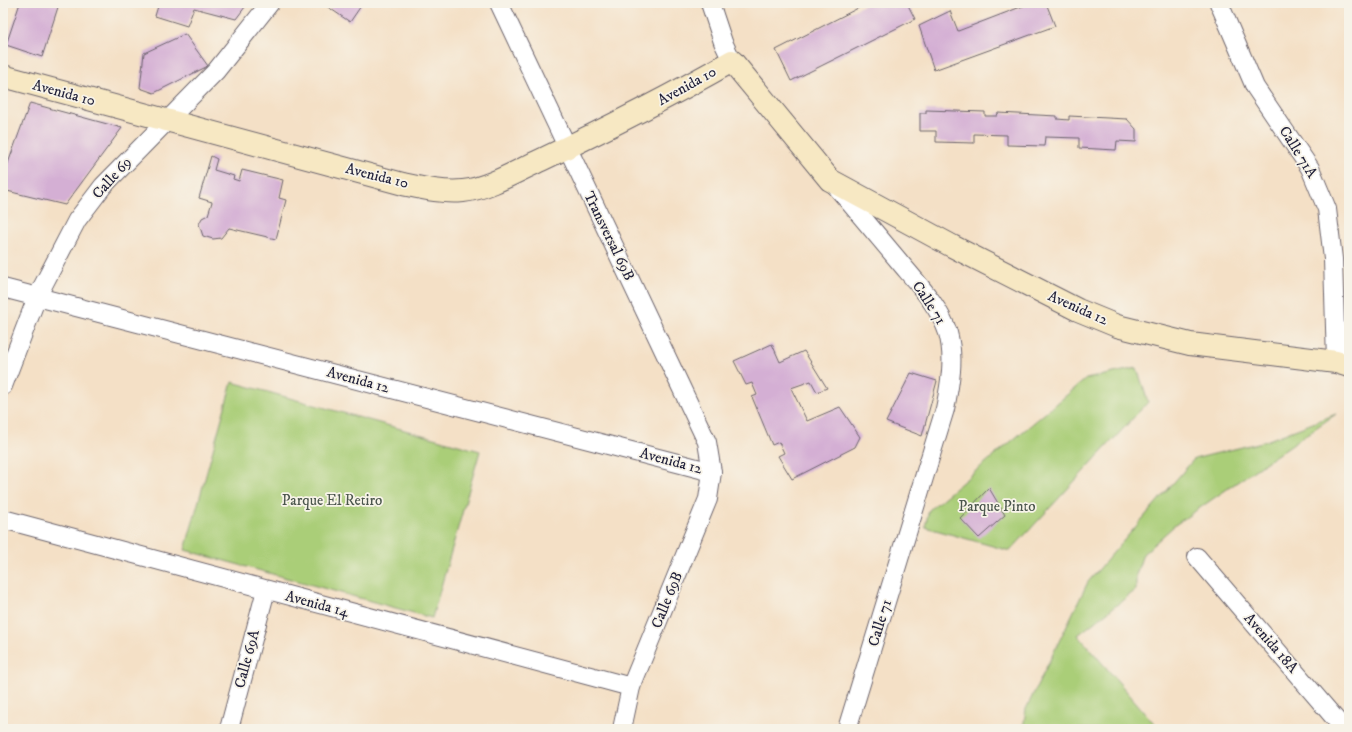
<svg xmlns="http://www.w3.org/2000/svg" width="1352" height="732" font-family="'IM FELL DW Pica',serif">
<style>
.green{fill:#aace78;stroke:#66785a}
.building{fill:#d4afd4}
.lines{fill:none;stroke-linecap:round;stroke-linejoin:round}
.street-casing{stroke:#6c646c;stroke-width:20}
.secondary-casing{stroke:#6c646c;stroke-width:24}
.street{stroke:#fff;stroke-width:18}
.secondary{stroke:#f7e8c3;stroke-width:22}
.labels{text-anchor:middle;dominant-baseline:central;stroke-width:3.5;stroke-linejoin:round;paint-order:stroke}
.street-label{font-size:15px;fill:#22223b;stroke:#f7f3e8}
.park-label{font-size:15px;fill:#4b564d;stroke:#f7f3e8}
</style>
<rect width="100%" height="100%" fill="#f7f3e8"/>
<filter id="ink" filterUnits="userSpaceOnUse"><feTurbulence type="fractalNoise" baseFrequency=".025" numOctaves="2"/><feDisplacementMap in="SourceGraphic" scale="8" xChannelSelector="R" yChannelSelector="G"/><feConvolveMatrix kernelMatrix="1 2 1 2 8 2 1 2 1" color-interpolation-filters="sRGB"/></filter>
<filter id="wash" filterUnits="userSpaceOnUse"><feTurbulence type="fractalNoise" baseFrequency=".012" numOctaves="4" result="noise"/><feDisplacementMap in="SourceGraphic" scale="16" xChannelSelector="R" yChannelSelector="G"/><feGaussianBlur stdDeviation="0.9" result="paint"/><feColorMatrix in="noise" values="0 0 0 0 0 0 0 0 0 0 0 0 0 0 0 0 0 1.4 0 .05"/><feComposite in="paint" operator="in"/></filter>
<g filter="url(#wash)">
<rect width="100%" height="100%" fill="#f4e0c6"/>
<g class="green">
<polygon points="1137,368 1148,402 1010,551 925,527 929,510 1086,379"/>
<polygon points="232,382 480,451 432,618 185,550"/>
<polygon points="1336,414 1175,525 1143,554 1136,575 1136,590 1078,635 1159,729 1023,729 1026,709 1088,582 1194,459 1266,441"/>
</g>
<g id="blocks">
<g class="building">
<polygon points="20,3 59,4 42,57 6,45"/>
<polygon points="159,3 248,3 236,19 194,8 187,26 155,16"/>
<polygon points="322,3 363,3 350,22"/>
<polygon points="868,3 907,3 915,19 791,81 776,50"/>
<polygon points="1031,3 1046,3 1055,26 934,70 919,26 950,11 958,31"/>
<polygon points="185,34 208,66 154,93 140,88 144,53"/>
<polygon points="30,103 122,128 65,205 3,190 3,177"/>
<polygon points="926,110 985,112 985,116 997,116 998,113 1057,116 1057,119 1069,120 1069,116 1127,119 1136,129 1136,142 1117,141 1116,150 1079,148 1079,138 1045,137 1044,146 1007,145 1007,135 974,134 974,143 936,142 936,131 920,131 920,113 926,113"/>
<polygon points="211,156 217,159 214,170 234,176 233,179 239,181 242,170 283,180 279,198 286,200 276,239 229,228 221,238 213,239 203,236 199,224 202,218 208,215 212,202 199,198"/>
<polygon points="772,344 780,362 804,351 827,388 817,392 811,381 791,388 807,421 840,407 860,437 855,447 792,479 778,456 784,453 779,442 772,445 752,397 757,395 752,383 746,385 734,361"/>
<polygon points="911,373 937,381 922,436 886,422"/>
<polygon points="989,488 1005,515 979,538 960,518"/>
</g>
</g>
</g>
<g filter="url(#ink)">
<use href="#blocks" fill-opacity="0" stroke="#6c646c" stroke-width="1"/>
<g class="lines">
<defs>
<g id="street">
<polyline points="499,3 707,442 712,472 708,499 631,687 622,729"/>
<polyline points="710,3 723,42 732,61"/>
<polyline points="1219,3 1255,87 1310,168 1327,209 1333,259 1336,362"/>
<path d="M835,185C856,210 877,235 898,260C916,282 939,305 948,333C955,358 950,384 945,409L847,729"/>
<polyline points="3,288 712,472"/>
<polyline points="3,386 37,297 77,220 103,186 216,71 270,3"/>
<polyline points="3,519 631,687"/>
<polyline points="1197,557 1344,729"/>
<polyline points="229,729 266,590"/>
</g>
<path id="secondary" d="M3,76L403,184C422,188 443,193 463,191C487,189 519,170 541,160C606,129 669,97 732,61L830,180L952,246L1078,310L1117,326L1190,344L1336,362L1349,366"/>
</defs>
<use href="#street" class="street-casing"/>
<use href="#secondary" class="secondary-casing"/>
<use href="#street" class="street"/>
<use href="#secondary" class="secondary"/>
</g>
</g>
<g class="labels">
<g class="street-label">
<text transform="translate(687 86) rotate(-29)">Avenida 10</text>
<text transform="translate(64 93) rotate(15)">Avenida 10</text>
<text transform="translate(1298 152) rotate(58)">Calle 71A</text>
<text transform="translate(377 176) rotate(14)">Avenida 10</text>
<text transform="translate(112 178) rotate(-48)">Calle 69</text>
<text transform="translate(609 236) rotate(64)">Transversal 69B</text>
<text transform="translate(929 303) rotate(57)">Calle 71</text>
<text transform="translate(1078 308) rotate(24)">Avenida 12</text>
<text transform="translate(358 380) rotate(15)">Avenida 12</text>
<text transform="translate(671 461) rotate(15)">Avenida 12</text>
<text transform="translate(667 600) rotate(-68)">Calle 69B</text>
<text transform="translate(317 604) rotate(15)">Avenida 14</text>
<text transform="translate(880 623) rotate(-73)">Calle 71</text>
<text transform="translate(1271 643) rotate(49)">Avenida 18A</text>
<text transform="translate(247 659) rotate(-75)">Calle 69A</text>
</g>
<g class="park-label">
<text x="332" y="500">Parque El Retiro</text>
<text x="997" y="506">Parque Pinto</text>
</g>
</g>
<rect width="1352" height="732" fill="none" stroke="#f7f3e8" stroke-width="16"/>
</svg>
